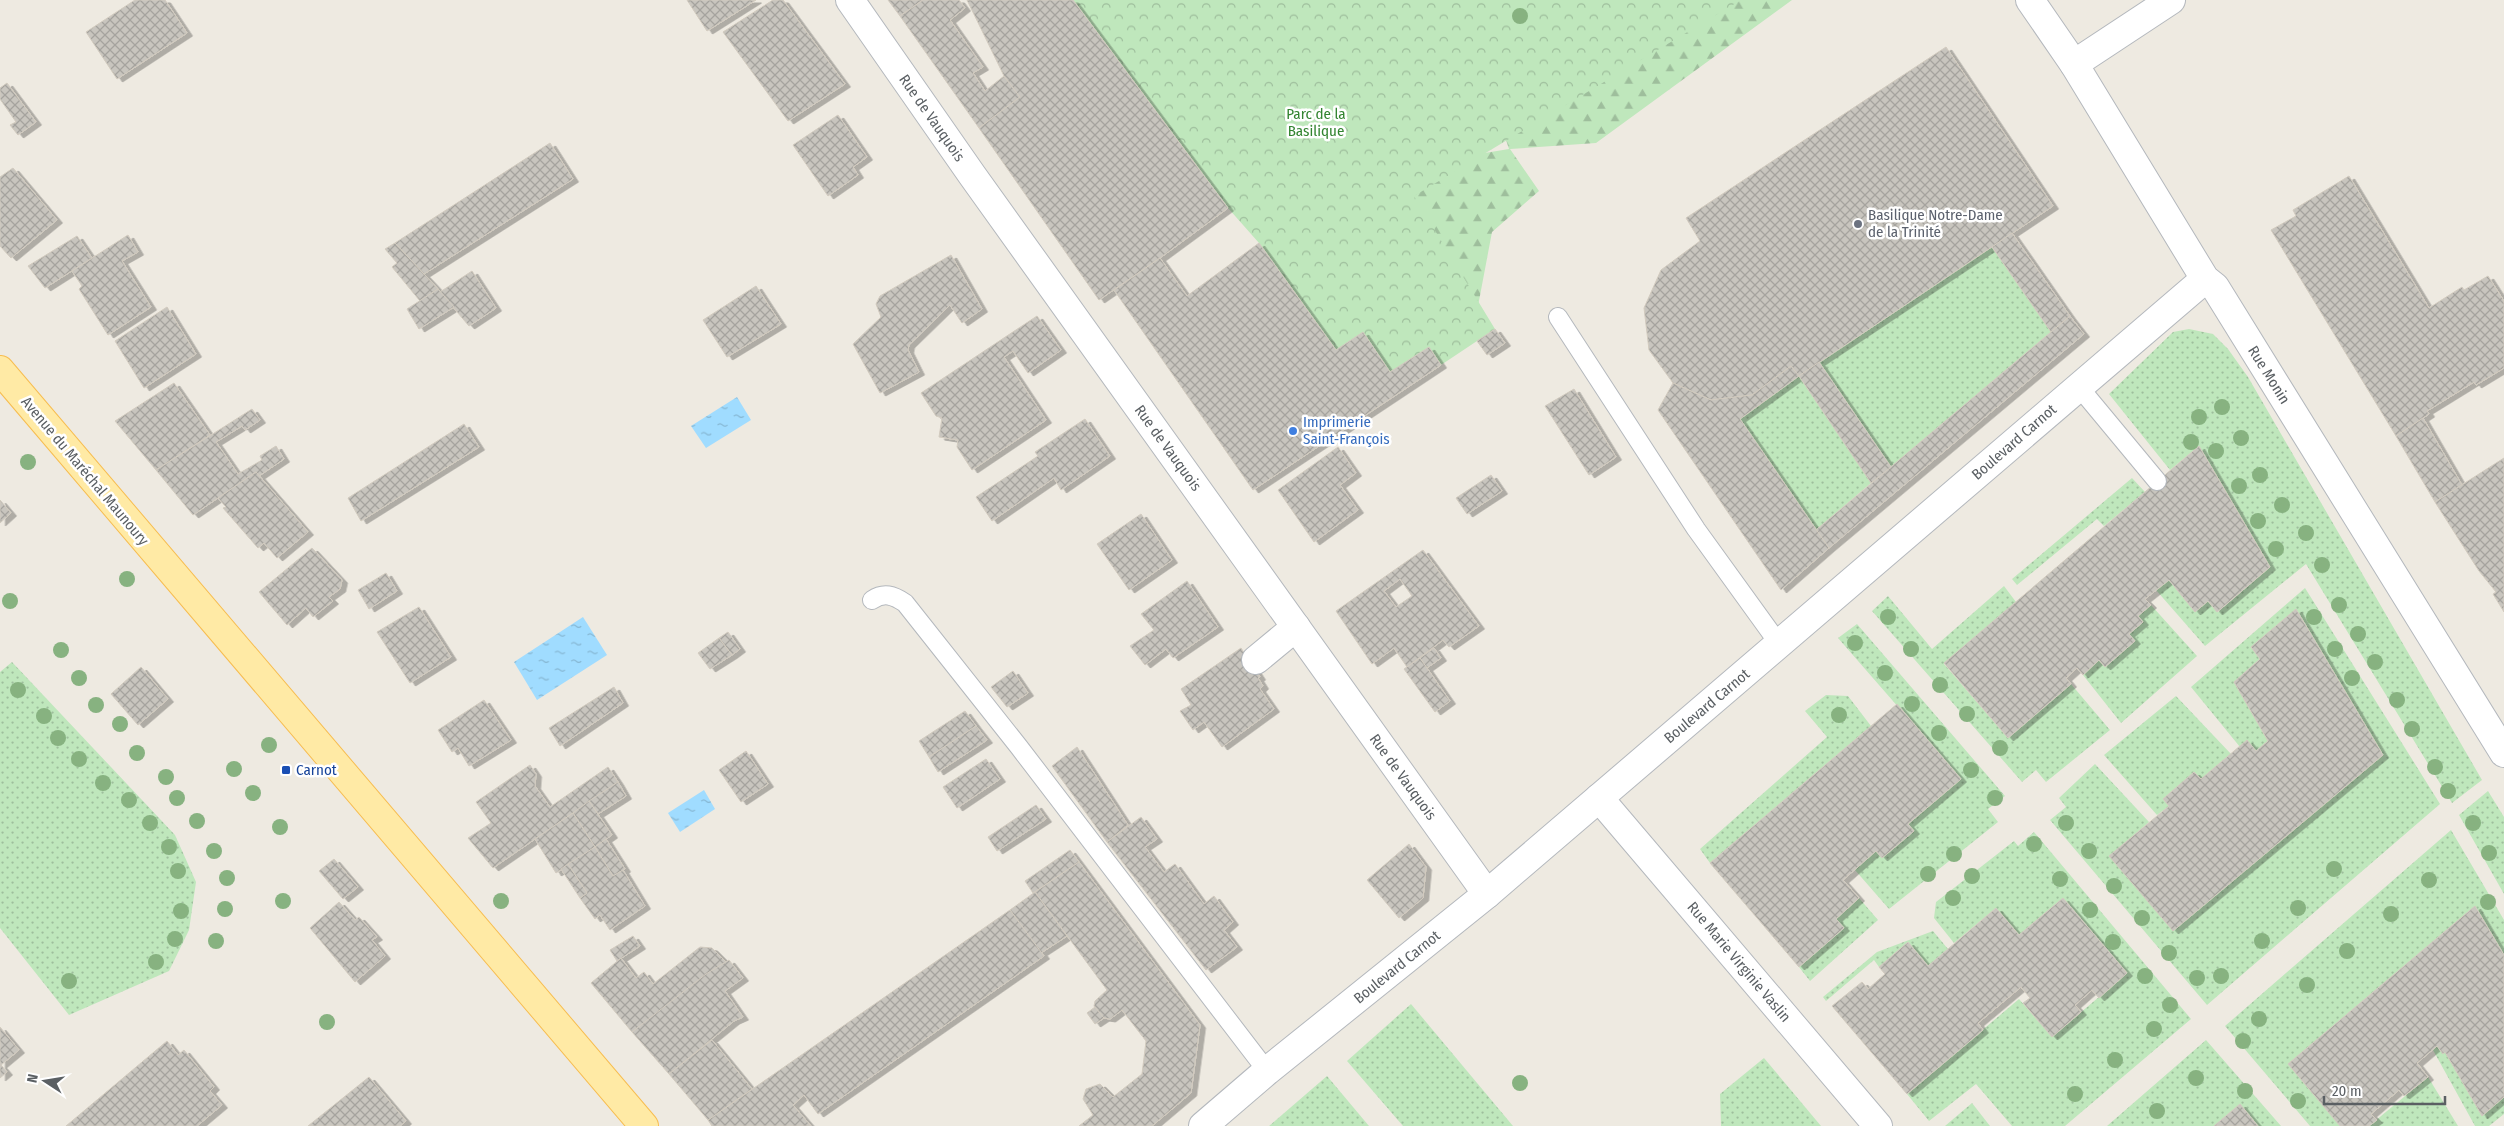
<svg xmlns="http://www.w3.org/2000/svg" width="2504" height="1126" font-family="'Fira Sans Condensed',sans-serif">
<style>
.grass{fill:url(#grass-dots)}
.forest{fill:url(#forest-firs)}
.park{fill:url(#park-crowns)}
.water{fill:url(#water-ripples)}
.building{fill:url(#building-cross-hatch);stroke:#d2cbbf;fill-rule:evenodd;filter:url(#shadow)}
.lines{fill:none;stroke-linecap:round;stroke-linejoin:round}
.lane-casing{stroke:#b4b8bd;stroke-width:20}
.street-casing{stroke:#b4b8bd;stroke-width:30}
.primary-casing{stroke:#f7bd50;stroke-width:30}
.lane{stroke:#fff;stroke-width:18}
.street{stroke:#fff;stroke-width:28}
.primary{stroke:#ffeaa5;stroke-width:28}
.tree{fill:#87b280}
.worship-dot{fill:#6b7280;stroke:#fff;stroke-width:2}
.shop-dot{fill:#3f7fe0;stroke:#fff;stroke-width:2}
.transit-dot{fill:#1a4fb4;stroke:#fff;stroke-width:2}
.labels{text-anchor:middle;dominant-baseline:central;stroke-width:5;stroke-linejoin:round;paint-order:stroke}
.park-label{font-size:15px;fill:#328430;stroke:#fff}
.street-label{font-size:15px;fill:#5a5f63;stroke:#fff}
.worship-label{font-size:15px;fill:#5b616d;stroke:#fff;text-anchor:start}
.shop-label{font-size:15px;fill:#366cbe;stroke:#fff;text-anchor:start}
.transit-label{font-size:15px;fill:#164399;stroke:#fff;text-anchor:start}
</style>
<defs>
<pattern id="grass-dots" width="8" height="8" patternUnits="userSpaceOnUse" patternTransform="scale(1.25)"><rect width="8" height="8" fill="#bfe7bc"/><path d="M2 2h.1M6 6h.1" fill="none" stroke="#9ebe9c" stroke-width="1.8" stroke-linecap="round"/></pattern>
<pattern id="forest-firs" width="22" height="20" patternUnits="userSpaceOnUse" patternTransform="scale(1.25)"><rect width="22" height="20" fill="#bfe7bc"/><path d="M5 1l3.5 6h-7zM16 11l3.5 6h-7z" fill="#9ebe9c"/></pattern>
<pattern id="park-crowns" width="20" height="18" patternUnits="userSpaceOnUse" patternTransform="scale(1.25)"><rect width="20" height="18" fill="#bfe7bc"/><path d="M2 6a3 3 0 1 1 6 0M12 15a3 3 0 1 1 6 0" fill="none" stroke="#9ebe9c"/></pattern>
<pattern id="water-ripples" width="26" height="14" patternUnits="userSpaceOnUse" patternTransform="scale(1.25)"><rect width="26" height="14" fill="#a0dcff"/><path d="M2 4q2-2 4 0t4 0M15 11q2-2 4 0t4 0" fill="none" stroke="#85b6d2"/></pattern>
<pattern id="building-cross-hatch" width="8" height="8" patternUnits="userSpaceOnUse" patternTransform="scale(1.25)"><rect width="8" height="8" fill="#c8c5be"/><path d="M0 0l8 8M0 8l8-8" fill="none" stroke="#a5a39e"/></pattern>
<filter id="shadow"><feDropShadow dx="5.5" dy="3" stdDeviation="0" flood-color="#0004"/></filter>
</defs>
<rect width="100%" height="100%" fill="#eeeae1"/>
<g class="grass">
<polygon points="1992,247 2051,332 1891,467 1819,362"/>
<polygon points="2189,329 2213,334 2228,349 2248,377 2482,780 2452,803 2306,564 2205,646 2156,590 2169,580 2195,612 2208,601 2218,612 2270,567 2199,446 2170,470 2109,394 2173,332"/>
<polygon points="1799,376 1871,483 1816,530 1740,419"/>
<polygon points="2132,478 2145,492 2104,526 2097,519 2017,585 2012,579"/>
<polygon points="2004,586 2016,602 1944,664 2008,738 2071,684 2110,730 2046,782 2036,770 2022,782 1872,611 1888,596 1932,649"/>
<polygon points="2305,588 2440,804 2207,1005 2050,820 2066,807 2059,798 2095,764 2149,822 2110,856 2383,755 2251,647 2260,659 2234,682 2268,741 2256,751 2240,747 2191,687"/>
<polygon points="2151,605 2197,656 2121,723 2083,675 2099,660 2105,667 2135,641 2129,634 2143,622 2138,616"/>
<polygon points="1857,624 2005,796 1988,809 1998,822 1889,909 1855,870 1876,851 1882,857 1908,824 1961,779 1838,638"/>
<polygon points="12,662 175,835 196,882 189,930 169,971 69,1015 0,928 0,672"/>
<polygon points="1826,695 1848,696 1871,726 1710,863 1700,849 1827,737 1805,711"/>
<polygon points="2176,696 2231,754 2201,779 2194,773 2163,799 2169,806 2157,815 2104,755"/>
<polygon points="2488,791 2504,817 2504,894 2459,815"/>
<polygon points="2451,830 2504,920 2504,955 2475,906 2288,1064 2340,1126 2310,1126 2225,1026"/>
<polygon points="2034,832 2191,1019 2065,1126 2012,1126 1976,1084 1929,1121 1907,1094 2019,999 2052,1037 2127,973 2063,898 2019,935 1996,908 1954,943 1934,918 1936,902 2014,841 2018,846"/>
<polygon points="1859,898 1878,920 1810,981 1799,967 1844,928 1836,919"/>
<polygon points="1933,931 1948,949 1928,966 1908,942 1879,967 1874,960 1826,1001 1823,997 1877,952"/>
<polygon points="1411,1004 1513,1126 1403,1126 1347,1061"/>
<polygon points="2206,1040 2281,1126 2258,1126 2240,1104 2214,1126 2107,1126"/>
<polygon points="2437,1046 2443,1054 2445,1052 2482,1115 2504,1097 2504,1114 2489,1126 2475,1126 2433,1050"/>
<polygon points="1764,1058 1821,1126 1721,1126 1720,1094"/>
<polygon points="1327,1076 1369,1126 1269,1126"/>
<polygon points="2428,1077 2458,1126 2369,1126"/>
<polygon points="1972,1103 1990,1126 1945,1126"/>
</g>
<polygon class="forest" points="1551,0 1792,0 1596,143 1510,149 1539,191 1492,232 1475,322 1429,347 1390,372 1363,332 1336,350 1280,39 1436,161 1509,149 1473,40"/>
<polygon class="park" points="1073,0 1741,0 1414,196 1495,329 1441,365 1429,347 1390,372 1363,332 1336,350 1259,243 1228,208"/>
<g class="water">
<polygon points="737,397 751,420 706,448 691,426"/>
<polygon points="583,617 607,655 537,700 514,662"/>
<polygon points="704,790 715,809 680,832 668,813"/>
</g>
<g class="building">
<polygon points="135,0 165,0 187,33 117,79 86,32"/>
<polygon points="687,0 756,0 707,31"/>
<polygon points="773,0 783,0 845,84 788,121 723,32"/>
<polygon points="888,0 923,0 900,16"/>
<polygon points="923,0 959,0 965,8 950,20 983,67 973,73 985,91 1004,76 1020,97 979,128 900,16"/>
<polygon points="967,0 1073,0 1228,208 1160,258 1099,300 979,128 1020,97 1004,76"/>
<polygon points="1946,47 2053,206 1799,376 1791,366 1752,395 1711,400 1673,383 1649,350 1644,308 1661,270 1700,241 1686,218"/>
<polygon points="7,83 36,122 18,135 10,125 16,122 0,99 0,88"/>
<polygon points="838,115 867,157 853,167 858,175 828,196 793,145"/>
<polygon points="550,143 573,179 424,274 395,243"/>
<polygon points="13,168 57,220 11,258 0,246 0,177"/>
<polygon points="2349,176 2429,308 2462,287 2464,290 2488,276 2504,301 2504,368 2476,385 2474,382 2427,411 2429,414 2396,436 2271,230 2296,216 2293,210"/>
<polygon points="2012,233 2070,316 2051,332 1992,247"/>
<polygon points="128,235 138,252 122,261 151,307 108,335 79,289 82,286 72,271"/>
<polygon points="77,236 92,258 45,288 28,266"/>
<polygon points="395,243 438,289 420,301 392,267 397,263 385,249"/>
<polygon points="1259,243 1336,350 1363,332 1390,372 1429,347 1441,365 1253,490 1114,290 1160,258 1187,296"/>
<polygon points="951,255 982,309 962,323 950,305 909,345 908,350 919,372 880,393 853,344 881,317 876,304 880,296"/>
<polygon points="472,271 496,308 469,326 440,292"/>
<polygon points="756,286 781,324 727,357 703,320"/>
<polygon points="438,289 454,307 419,329 407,309"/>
<polygon points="167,307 196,354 144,388 115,341"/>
<polygon points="1037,316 1061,350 1028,373 1013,351 1004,357 1046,420 972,470 957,447 958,440 939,437 942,418 936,416 921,393"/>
<polygon points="2070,316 2084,334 1829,548 1816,530"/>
<polygon points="1495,329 1505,343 1487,355 1477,341"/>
<polygon points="1819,362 1891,467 1871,483 1799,376"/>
<polygon points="1791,366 1799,376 1740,419 1829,548 1781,590 1658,410 1673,383 1711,400 1752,395"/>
<polygon points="174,383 210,435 156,470 115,421"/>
<polygon points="1574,389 1616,457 1589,475 1545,406"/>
<polygon points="252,409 260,420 245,430 242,426 216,442 238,474 262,460 260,456 276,446 284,459 259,476 256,472 193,515 156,470"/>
<polygon points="2423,418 2462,485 2435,502 2396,436"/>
<polygon points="1085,419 1110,456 1061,490 1054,478 992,521 976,497 1038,456 1035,452"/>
<polygon points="464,424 479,447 361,521 348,498"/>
<polygon points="2199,446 2270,567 2217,612 2208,601 2195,612 2169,580 2145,599 2151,605 2138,616 2143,622 2129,634 2135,641 2105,667 2099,660 2083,675 2077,668 2066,678 2071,684 2008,738 1944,663"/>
<polygon points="1338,447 1356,473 1340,485 1358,510 1314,542 1278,490"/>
<polygon points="2504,458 2504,612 2493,594 2496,592 2479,571 2435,502"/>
<polygon points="256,472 308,532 277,558 264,543 258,548 223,508 226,507 218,498"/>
<polygon points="1491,475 1502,491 1467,514 1456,498"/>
<polygon points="0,500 11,513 0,523"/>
<polygon points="1141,514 1172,560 1129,590 1097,544"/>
<polygon points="312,548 342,580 340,589 329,597 333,601 313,617 306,608 287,625 259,592"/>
<path d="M1423,550L1479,626L1449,647L1443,640L1407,667L1394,648L1372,664L1336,611ZM1400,579L1412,596L1396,607L1384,591Z"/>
<polygon points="386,573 397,591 369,609 358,590"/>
<polygon points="1187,581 1218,627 1173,658 1166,649 1145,665 1130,646 1154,630 1141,614"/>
<polygon points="419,607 451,657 410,683 377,632"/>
<polygon points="2296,609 2383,755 2173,931 2109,856 2169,806 2163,799 2194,772 2201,779 2247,740 2256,751 2268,741 2234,682 2260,659 2251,647"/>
<polygon points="728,632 740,649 732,655 719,638"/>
<polygon points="719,638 732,655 710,669 698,653"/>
<polygon points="1241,648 1260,677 1258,678 1263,686 1260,689 1274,709 1222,747 1204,722 1193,730 1180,711 1191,705 1181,689"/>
<polygon points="1434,648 1441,658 1427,668 1420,658"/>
<polygon points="1420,658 1450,701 1435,712 1404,669"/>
<polygon points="141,667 168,699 138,725 111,694"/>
<polygon points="1013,671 1028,693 1007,707 991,687"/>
<polygon points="614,687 623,703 560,746 549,728"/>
<polygon points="484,700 511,740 469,766 458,748 452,752 438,730"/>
<polygon points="1897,704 1961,779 1908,824 1914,831 1882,858 1876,851 1843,880 1859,898 1836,919 1844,928 1799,967 1710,863"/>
<polygon points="965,711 976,726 929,757 919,741"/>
<polygon points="976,726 987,740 938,772 929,757"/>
<polygon points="1077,747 1128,825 1107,842 1052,766"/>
<polygon points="746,751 768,784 741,802 719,770"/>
<polygon points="986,759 1000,779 957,808 943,787"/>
<polygon points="530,765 536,774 535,786 550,807 608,767 618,782 493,868 468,838 491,823 476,802"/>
<polygon points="618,782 626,796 598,814 589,801"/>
<polygon points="589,801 612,835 595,847 573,813"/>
<polygon points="1036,805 1046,819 997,851 988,837"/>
<polygon points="573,813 595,847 556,873 535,839"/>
<polygon points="1141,817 1157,839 1145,847 1164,872 1175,864 1204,904 1214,896 1233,922 1224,930 1237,947 1206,970 1107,842"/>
<polygon points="606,839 625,869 613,876 595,847"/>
<polygon points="1409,844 1426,867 1423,898 1399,918 1367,880"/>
<polygon points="595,847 613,876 623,870 645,906 610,930 600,915 595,919 580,898 587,893 568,864"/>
<polygon points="1070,850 1079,862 1033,893 1025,881"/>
<polygon points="334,859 358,887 343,899 319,871"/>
<polygon points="1079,862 1200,1025 1191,1093 1152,1126 1079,1126 1093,1115 1083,1099 1086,1089 1100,1084 1113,1097 1142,1074 1146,1041 1122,1010 1110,1019 1104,1018 1098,1013 1094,1006 1095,1001 1107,990 1035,892"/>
<polygon points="568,864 587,893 580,898 561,869"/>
<polygon points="1035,892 1067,936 1041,953 1010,910"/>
<polygon points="2063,898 2127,973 2099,998 2092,990 2075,1005 2081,1012 2052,1037 2023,1003 2030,998 2021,987 1978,1023 1983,1030 1907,1094 1832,1006 1862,982 1868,989 1885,974 1879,967 1908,942 1928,966 1996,908 2019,935"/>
<polygon points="339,902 355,920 359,917 377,937 372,940 385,956 355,982 310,928"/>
<polygon points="2475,906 2504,955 2504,1097 2482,1116 2445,1052 2443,1054 2437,1046 2417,1063 2428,1077 2404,1096 2399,1090 2371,1114 2377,1120 2369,1126 2340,1126 2288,1064"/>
<polygon points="1010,910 1044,956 818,1114 804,1095 793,1105 811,1126 712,1126 708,1120"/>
<polygon points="633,936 640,946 617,961 610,950"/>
<polygon points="700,947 712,948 726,962 632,1032 591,983 621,958 636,978 644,972 653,984"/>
<polygon points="729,960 743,978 725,991 743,1017 734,1021 669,1074 632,1032 706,974"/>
<polygon points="1095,1007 1104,1018 1095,1024 1087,1013"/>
<polygon points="0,1027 19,1050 1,1065 7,1072 0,1078"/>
<polygon points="712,1040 752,1089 708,1120 669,1074"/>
<polygon points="167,1041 178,1055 184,1050 214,1087 210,1091 222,1105 197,1126 66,1126"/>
<polygon points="369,1077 406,1121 400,1126 308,1126"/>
<polygon points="2240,1104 2258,1126 2214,1126"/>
</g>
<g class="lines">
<defs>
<g id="lane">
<polyline points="1558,317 1696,529 1779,644"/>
<polyline points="2079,387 2157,481"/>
<path d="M872,600C884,592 893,595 905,603L1019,747L1267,1071"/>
</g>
<g id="street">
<polyline points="850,0 972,175 1487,894"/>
<polyline points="2030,0 2074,64 2205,279 2215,287 2504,753"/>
<polyline points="2074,64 2171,0"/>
<polyline points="1256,660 1296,627"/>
<polyline points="1599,798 1878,1126"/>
<polyline points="1203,1126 1267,1071 1487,894 2205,279"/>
</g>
<polyline id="primary" points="0,370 644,1126"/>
</defs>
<use href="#lane" class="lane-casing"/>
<use href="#street" class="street-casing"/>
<use href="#primary" class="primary-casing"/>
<use href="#lane" class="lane"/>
<use href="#street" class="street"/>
<use href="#primary" class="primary"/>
</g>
<g class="tree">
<circle cx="1520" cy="16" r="8"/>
<circle cx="2222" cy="407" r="8"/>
<circle cx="2199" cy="417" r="8"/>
<circle cx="2241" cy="438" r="8"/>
<circle cx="2191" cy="442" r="8"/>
<circle cx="2216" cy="451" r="8"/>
<circle cx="28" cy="462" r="8"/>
<circle cx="2260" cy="475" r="8"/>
<circle cx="2239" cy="486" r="8"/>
<circle cx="2282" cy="505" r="8"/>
<circle cx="2258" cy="521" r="8"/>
<circle cx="2306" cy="533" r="8"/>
<circle cx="2276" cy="549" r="8"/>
<circle cx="2322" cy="565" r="8"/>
<circle cx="127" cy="579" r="8"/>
<circle cx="10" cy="601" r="8"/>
<circle cx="2339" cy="605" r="8"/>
<circle cx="1888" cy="617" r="8"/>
<circle cx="2314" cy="617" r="8"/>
<circle cx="2358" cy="634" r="8"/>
<circle cx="1855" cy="643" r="8"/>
<circle cx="1911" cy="649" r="8"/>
<circle cx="2335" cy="649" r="8"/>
<circle cx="61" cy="650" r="8"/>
<circle cx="2375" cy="662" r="8"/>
<circle cx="1885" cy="673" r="8"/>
<circle cx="79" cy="678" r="8"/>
<circle cx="2352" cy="678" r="8"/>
<circle cx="1940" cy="685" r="8"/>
<circle cx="18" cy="690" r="8"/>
<circle cx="2397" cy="700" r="8"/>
<circle cx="1912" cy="704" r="8"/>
<circle cx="96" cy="705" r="8"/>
<circle cx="1967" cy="714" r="8"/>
<circle cx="1839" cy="715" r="8"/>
<circle cx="44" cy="716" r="8"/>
<circle cx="120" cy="724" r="8"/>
<circle cx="2412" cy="729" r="8"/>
<circle cx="1939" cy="733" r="8"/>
<circle cx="58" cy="738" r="8"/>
<circle cx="269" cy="745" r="8"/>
<circle cx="2000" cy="748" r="8"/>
<circle cx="137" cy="753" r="8"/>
<circle cx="79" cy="759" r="8"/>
<circle cx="2435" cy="767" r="8"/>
<circle cx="234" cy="769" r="8"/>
<circle cx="1971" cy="770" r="8"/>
<circle cx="166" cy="777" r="8"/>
<circle cx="103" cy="783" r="8"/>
<circle cx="2448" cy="791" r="8"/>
<circle cx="253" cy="793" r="8"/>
<circle cx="177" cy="798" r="8"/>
<circle cx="1995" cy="798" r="8"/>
<circle cx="129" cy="800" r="8"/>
<circle cx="197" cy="821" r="8"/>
<circle cx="150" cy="823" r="8"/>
<circle cx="2066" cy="823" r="8"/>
<circle cx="2473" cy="823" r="8"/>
<circle cx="280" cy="827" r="8"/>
<circle cx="2034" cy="844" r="8"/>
<circle cx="169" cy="847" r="8"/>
<circle cx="214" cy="851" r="8"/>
<circle cx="2089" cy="851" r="8"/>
<circle cx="2489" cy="853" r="8"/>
<circle cx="1954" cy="854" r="8"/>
<circle cx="2334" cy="869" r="8"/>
<circle cx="178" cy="871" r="8"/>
<circle cx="1928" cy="874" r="8"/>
<circle cx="1972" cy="876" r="8"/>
<circle cx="227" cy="878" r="8"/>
<circle cx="2060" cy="879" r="8"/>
<circle cx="2429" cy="880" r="8"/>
<circle cx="2114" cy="886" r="8"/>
<circle cx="1953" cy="898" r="8"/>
<circle cx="283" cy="901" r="8"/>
<circle cx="501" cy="901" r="8"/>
<circle cx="2488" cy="902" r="8"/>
<circle cx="2298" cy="908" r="8"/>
<circle cx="225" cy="909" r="8"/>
<circle cx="2090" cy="910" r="8"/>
<circle cx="181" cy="911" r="8"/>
<circle cx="2391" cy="914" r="8"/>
<circle cx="2142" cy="918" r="8"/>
<circle cx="175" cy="939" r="8"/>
<circle cx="216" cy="941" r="8"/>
<circle cx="2262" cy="941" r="8"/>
<circle cx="2113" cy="942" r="8"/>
<circle cx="2347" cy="951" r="8"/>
<circle cx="2169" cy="953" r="8"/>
<circle cx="156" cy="962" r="8"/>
<circle cx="2145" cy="976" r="8"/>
<circle cx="2221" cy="976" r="8"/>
<circle cx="2197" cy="978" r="8"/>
<circle cx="69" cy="981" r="8"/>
<circle cx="2307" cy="985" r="8"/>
<circle cx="2170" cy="1005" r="8"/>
<circle cx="2259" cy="1019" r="8"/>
<circle cx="327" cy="1022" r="8"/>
<circle cx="2154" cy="1029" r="8"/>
<circle cx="2243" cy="1041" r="8"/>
<circle cx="2115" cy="1060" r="8"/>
<circle cx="2196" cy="1078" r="8"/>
<circle cx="1520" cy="1083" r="8"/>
<circle cx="2245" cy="1091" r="8"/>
<circle cx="2075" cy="1094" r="8"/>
<circle cx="2298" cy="1101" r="8"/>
<circle cx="2157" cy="1111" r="8"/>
</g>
<circle class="worship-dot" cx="1858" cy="224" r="5"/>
<circle class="shop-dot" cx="1293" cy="431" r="5"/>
<rect class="transit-dot" x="281" y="765" width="10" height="10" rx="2.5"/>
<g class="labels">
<g class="park-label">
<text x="1316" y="114">Parc de la<tspan x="1316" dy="17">Basilique</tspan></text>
</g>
<g class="street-label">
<text transform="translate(932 118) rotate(55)">Rue de Vauquois</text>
<text transform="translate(2269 375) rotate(58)">Rue Monin</text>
<text transform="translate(2014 442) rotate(-41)">Boulevard Carnot</text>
<text transform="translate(1168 448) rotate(54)">Rue de Vauquois</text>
<text transform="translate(85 471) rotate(50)">Avenue du Maréchal Maunoury</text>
<text transform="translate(1707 706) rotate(-40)">Boulevard Carnot</text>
<text transform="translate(1403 777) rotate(54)">Rue de Vauquois</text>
<text transform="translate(1739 962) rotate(50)">Rue Marie Virginie Vaslin</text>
<text transform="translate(1397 967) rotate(-39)">Boulevard Carnot</text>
</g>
<g class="worship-label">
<text x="1868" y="215">Basilique Notre-Dame<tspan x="1868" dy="17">de la Trinité</tspan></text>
</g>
<g class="shop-label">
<text x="1303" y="422">Imprimerie<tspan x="1303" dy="17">Saint-François</tspan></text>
</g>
<g class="transit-label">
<text x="296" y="770">Carnot</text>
</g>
</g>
<g transform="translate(45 1081) rotate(282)" stroke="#ffffff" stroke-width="4" paint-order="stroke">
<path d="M0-4L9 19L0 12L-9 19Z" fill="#5a5f63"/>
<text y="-8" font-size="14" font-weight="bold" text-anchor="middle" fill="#5a5f63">N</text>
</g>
<path d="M2324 1096v8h121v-8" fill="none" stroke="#5a5f63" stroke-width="2.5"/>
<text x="2332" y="1096" font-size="15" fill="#5a5f63" stroke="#ffffff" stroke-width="4" paint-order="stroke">20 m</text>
</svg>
